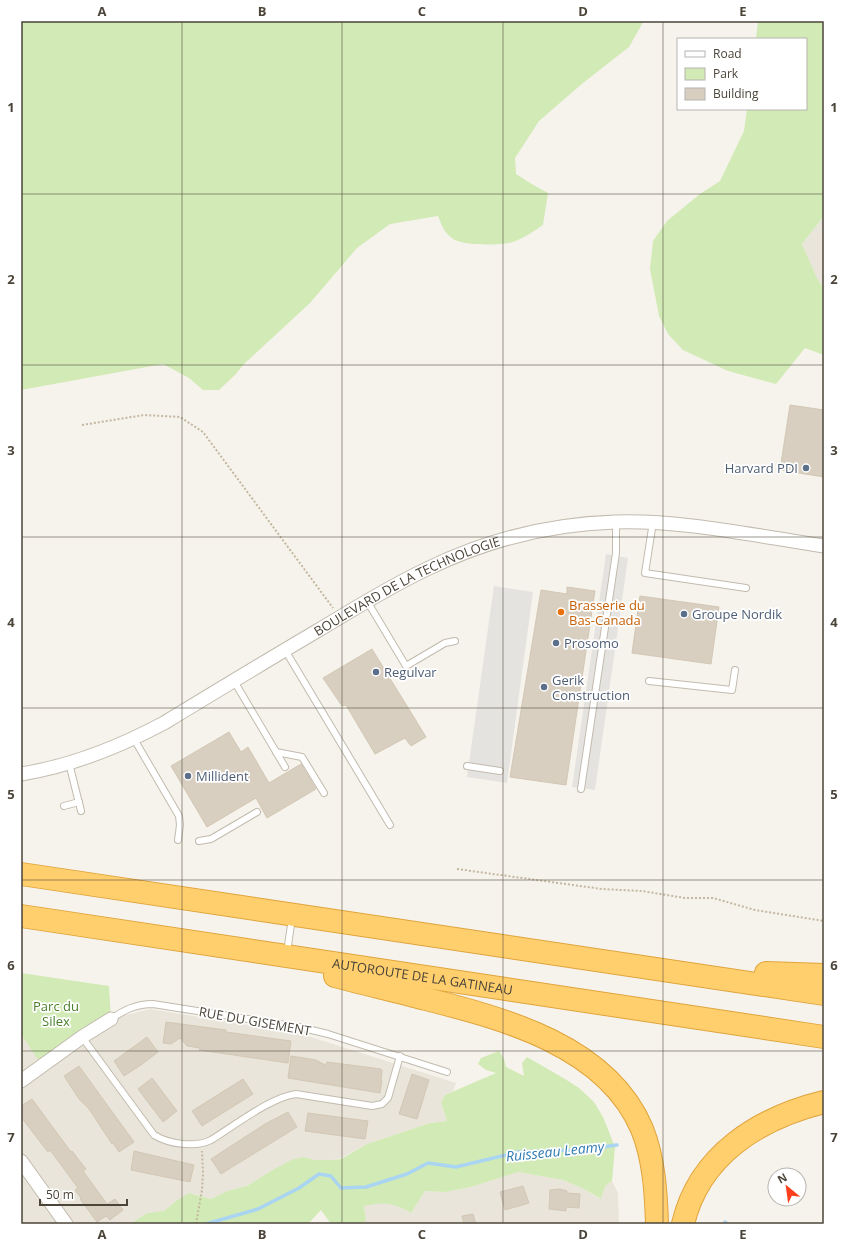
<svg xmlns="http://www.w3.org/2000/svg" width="845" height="1245" font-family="'Open Sans',sans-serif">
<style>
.residential{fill:#eae5da}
.green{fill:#d2eab5}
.parking{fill:#e5e3e0}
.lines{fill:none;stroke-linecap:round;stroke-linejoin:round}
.stream{stroke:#a9d4f2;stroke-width:3.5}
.building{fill:#d8cfc1;stroke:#d3c7b4}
.service-casing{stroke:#c2bbae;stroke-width:8}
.minor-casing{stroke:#c2bbae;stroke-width:15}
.motorway-casing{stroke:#e0a43c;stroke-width:24}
.path{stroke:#c4b79f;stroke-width:2;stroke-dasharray:2 2;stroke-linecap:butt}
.service{stroke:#fff;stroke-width:6}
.minor{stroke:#fff;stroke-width:13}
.motorway{stroke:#ffcf6e;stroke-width:22}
.grid{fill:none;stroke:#4b4439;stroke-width:1;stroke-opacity:0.55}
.service-dot{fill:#5c6f8a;stroke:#fff;stroke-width:1.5}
.food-dot{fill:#e8710a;stroke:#fff;stroke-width:1.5}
.labels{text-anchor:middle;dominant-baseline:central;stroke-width:3.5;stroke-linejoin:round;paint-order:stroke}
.service-label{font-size:13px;fill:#4e5e75;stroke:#fff;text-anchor:start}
.street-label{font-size:13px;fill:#4b4439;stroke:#fff}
.food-label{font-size:13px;fill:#c56008;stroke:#fff;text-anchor:start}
.park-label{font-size:13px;fill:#4a7f2a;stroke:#fff}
.water-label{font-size:14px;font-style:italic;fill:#2e7ab2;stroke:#fff}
.neatline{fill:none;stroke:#4b4439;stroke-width:1.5}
.grid-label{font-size:13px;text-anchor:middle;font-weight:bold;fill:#4b4439}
</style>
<rect width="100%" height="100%" fill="#f6f3ec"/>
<g class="residential">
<polygon points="824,216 824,289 817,278 802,244"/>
<polygon points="150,1009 298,1033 456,1083 453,1091 445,1095 441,1102 447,1121 430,1123 367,1144 341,1158 332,1160 315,1160 304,1157 269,1172 247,1186 227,1191 211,1199 194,1194 176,1201 164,1211 147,1213 130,1224 21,1224 21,1034 42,1065 111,1019"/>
<polygon points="518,1172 563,1180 584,1189 600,1199 605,1186 612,1181 618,1193 619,1224 359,1224 366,1220 364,1206 383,1202 398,1206 411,1213 425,1191 445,1192 471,1187"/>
</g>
<g class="green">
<path d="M21,21H643L642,24L629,47L583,83L539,121L515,158L516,174L530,183L548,193L543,225C534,231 524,238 513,242C501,245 467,246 455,240C445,235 442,226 438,216L390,224L357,248L310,303L244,364L235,375L219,390H203L189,378L163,364L21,390Z"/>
<polygon points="758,21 824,21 824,216 802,244 817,278 824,289 824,355 805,348 776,384 728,371 683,350 668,334 659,316 650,269 653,241 667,221 700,194 720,181 744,131 747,109 806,109 806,39 756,39"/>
<polygon points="21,973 109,986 111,1019 42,1066 21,1034"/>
<path d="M499,1051L504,1059L506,1067L524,1076L522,1063L527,1057L565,1079L579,1088L594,1102L603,1117L615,1147L612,1181L605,1186L601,1199L584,1189L563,1180L518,1172L471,1187L445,1192L425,1191L411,1213C391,1202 386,1202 364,1206L366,1221L359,1224H331L321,1210L308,1224H130L147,1213L164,1211L176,1201L189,1193L211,1199L227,1191L247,1186L269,1172L291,1160L304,1157L315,1160H332L341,1159L367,1144L430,1123L447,1121L441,1102L445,1095L496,1073L486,1070L478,1064L481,1058Z"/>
</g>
<g class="parking">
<polygon points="606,554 628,558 595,790 572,787"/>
<polygon points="494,586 533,592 507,783 467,777"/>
</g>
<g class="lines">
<g class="stream">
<polyline points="725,1222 727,1224"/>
<polyline points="206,1224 258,1209 299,1188 319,1174 331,1176 341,1188 366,1187 407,1174 428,1163 456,1167 518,1152 578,1150 617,1145"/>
</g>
</g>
<g class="building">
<polygon points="790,405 824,410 824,477 780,470"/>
<polygon points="567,587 595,591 566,785 510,777 541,590 567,594"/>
<polygon points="640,596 719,607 711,664 632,653"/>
<polygon points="372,649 426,737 411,746 405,738 375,754 346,705 342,706 323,678"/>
<polygon points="229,732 241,752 248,747 269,783 301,764 316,789 267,818 256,798 207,827 171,766"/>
<polygon points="166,1022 226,1030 226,1032 291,1041 288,1063 199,1050 200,1048 187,1046 180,1038 171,1044 163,1043"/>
<polygon points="147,1037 158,1052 141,1065 124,1076 114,1061"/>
<polygon points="291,1056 316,1060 325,1065 327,1062 381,1069 382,1070 381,1081 382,1081 380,1093 288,1078"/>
<polygon points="79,1066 134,1142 119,1152 113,1143 112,1144 89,1109 79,1099 64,1076"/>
<polygon points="412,1074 429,1080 417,1119 399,1114"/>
<polygon points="152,1078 177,1111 163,1122 138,1089"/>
<polygon points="243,1079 253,1094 202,1126 192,1111"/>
<polygon points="32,1099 71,1152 72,1151 86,1169 83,1171 107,1204 115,1199 123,1210 110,1220 106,1216 97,1222 80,1199 81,1198 75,1190 78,1188 50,1150 48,1152 21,1117 21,1106"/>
<polygon points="288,1112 297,1127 221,1174 211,1159 265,1124"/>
<polygon points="308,1113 368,1121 365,1139 305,1131"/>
<polygon points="134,1151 194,1165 190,1182 131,1170"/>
<polygon points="523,1186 529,1203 505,1210 500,1192"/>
<polygon points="560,1189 567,1191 567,1193 580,1194 579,1208 566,1207 566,1211 549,1209 550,1190"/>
<polygon points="473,1214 476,1224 464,1224 462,1216"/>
</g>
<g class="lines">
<defs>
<g id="service">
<polyline points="653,522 645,573 746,588"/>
<polyline points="367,601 406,666 445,643 455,641"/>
<polyline points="285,650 390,825"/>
<polyline points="234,681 285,767"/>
<polyline points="649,681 732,690 735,670"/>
<polyline points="134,739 179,816 180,825 178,840"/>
<polyline points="276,752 302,757 324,793"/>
<polyline points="69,763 81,811"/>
<polyline points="467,766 500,771"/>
<polyline points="581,789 616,553 616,522"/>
<polyline points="64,806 79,802"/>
<polyline points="199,841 211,839 257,812"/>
<polyline points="287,952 292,918"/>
<path d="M111,1019C124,1010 136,1004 153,1004L299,1027L328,1034L447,1072"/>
<path d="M82,1037L154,1135C169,1144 195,1148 211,1140C234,1126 271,1097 296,1094L372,1106L382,1104L388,1098L400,1056"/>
</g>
<g id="minor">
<path id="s1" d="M21,774C71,766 119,747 164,723C215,692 266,661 317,631C354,609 390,586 429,568C487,540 550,524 615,522C685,520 755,536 824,546"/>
<polyline points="21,1081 82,1037 111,1019"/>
<polyline points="21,1161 66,1224"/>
</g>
<g id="motorway">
<polyline points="21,874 824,994"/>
<path id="s2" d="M21,916L824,1037"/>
<polyline points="766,973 824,975"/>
<path d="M335,976C365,984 396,991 426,999C505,1019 607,1046 642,1129C654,1159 656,1192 657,1224"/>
<path d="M683,1224C699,1155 759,1118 824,1102"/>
</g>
</defs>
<use href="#service" class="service-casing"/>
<use href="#minor" class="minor-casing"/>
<use href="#motorway" class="motorway-casing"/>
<g class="path">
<polyline points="82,425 144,415 180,417 203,432 333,608"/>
<polyline points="457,869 602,889 642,891 685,898 713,898 755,910 824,921"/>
<polyline points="196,1224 202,1190 203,1173 202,1151"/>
</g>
<use href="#service" class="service"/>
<use href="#minor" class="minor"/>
<use href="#motorway" class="motorway"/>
</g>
<path class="grid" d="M182,21V1224M342,21V1224M503,21V1224M663,21V1224M21,194H824M21,365H824M21,537H824M21,708H824M21,880H824M21,1051H824"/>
<g class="service-dot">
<circle cx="806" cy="468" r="4"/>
<circle cx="684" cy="614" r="4"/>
<circle cx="556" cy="643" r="4"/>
<circle cx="376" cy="672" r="4"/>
<circle cx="544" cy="687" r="4"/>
<circle cx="188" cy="776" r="4"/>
</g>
<circle class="food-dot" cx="561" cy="612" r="4"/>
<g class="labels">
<g class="service-label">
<text x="798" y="468" text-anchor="end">Harvard PDI</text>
<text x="692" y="614">Groupe Nordik</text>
<text x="564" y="643">Prosomo</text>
<text x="384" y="672">Regulvar</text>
<text x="552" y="680">Gerik<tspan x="552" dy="15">Construction</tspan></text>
<text x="196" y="776">Millident</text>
</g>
<g class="street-label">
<text stroke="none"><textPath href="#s1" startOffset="432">BOULEVARD DE LA TECHNOLOGIE</textPath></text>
<text stroke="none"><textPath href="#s2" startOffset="406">AUTOROUTE DE LA GATINEAU</textPath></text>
<text transform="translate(255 1021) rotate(10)">RUE DU GISEMENT</text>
</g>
<g class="food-label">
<text x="569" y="605">Brasserie du<tspan x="569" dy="15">Bas-Canada</tspan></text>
</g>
<g class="park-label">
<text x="56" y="1006">Parc du<tspan x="56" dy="15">Silex</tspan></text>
</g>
<g class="water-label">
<text transform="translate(555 1151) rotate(-6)">Ruisseau Leamy</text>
</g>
</g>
<rect width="845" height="1245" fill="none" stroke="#ffffff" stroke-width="44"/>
<rect x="677" y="38" width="130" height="72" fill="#ffffff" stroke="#b7b4b0"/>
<rect x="685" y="51" width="20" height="6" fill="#ffffff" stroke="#b7b4b0"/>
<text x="713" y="58" font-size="12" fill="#4b4439">Road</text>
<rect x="685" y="68" width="20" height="12" fill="#d2eab5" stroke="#b7b4b0"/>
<text x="713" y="78" font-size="12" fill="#4b4439">Park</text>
<rect x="685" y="88" width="20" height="12" fill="#d8cfc1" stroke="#b7b4b0"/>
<text x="713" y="98" font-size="12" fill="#4b4439">Building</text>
<g transform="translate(787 1187) rotate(331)"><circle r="19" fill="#ffffff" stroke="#b7b4b0"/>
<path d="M0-3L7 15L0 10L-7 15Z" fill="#fc3f1d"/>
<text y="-6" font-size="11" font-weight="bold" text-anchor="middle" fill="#4b4439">N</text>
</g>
<path d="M40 1199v6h87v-6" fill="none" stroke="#4b4439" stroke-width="2"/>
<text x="46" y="1199" font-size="12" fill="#4b4439" stroke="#ffffff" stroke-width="3" paint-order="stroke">50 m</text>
<rect x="22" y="22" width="801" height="1201" class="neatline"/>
<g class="grid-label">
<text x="102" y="16">A</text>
<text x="262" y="16">B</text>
<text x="422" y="16">C</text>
<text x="583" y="16">D</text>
<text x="743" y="16">E</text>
<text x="11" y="112">1</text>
<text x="834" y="112">1</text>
<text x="11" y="284">2</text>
<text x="834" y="284">2</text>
<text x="11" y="455">3</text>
<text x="834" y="455">3</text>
<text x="11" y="627">4</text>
<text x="834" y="627">4</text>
<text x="11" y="799">5</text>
<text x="834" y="799">5</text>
<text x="11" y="970">6</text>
<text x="834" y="970">6</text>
<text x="11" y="1142">7</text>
<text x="834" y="1142">7</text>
<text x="102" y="1239">A</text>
<text x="262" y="1239">B</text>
<text x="422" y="1239">C</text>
<text x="583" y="1239">D</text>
<text x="743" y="1239">E</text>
</g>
</svg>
